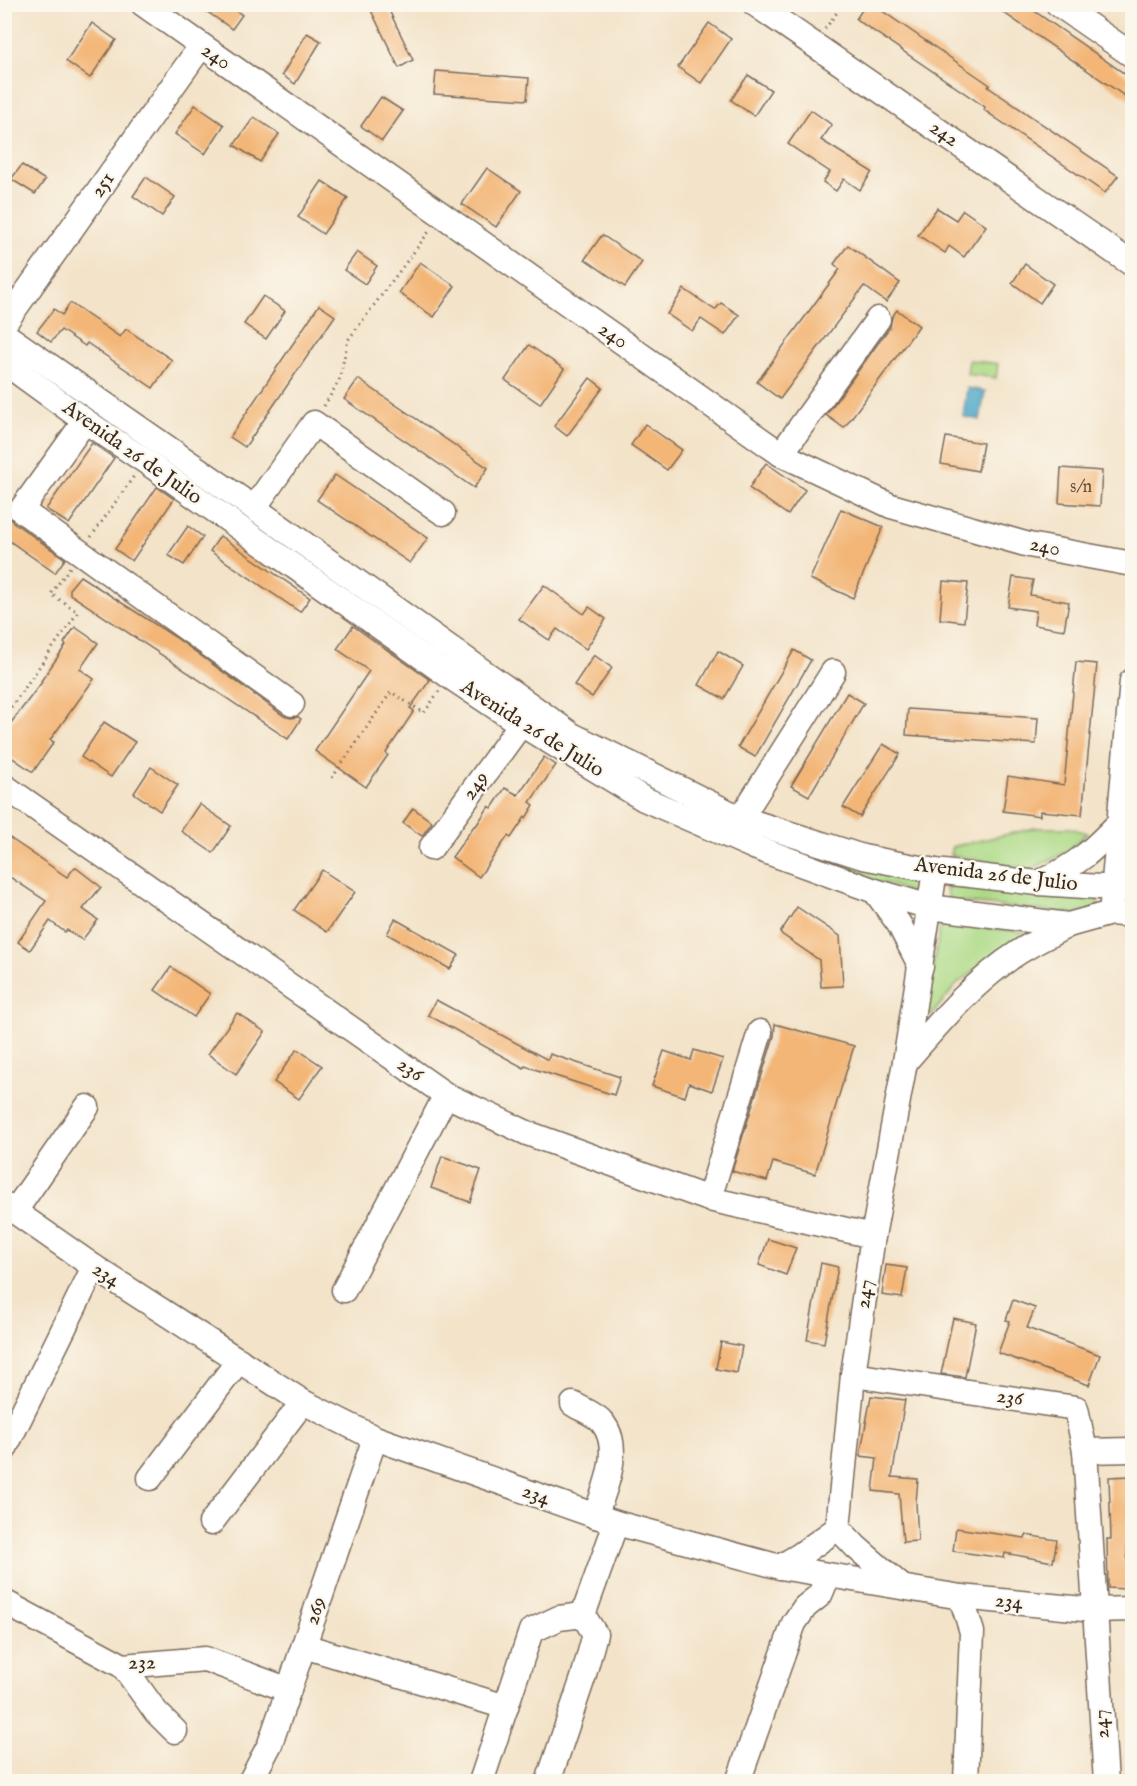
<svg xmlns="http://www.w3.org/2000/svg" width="1137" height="1786" font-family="'IM FELL English',serif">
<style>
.green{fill:#adda87;stroke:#748252;stroke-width:1.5}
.water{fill:#48a6c7;stroke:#426872;stroke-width:1.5}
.building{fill:#f3b677}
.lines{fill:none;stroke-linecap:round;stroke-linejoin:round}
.minor-casing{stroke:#7b6b5a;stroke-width:27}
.path{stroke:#7b6b5a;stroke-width:3;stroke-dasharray:1.5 4.5;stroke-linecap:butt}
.minor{stroke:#fff;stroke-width:24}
.labels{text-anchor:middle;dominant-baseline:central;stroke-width:4.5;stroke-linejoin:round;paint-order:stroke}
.number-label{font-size:18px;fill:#694d34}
.street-label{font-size:21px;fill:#3b2a1e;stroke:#fbf7ec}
</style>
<rect width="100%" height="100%" fill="#fbf7ec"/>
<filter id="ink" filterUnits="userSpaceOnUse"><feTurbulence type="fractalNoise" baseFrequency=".0167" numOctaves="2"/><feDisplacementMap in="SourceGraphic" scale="12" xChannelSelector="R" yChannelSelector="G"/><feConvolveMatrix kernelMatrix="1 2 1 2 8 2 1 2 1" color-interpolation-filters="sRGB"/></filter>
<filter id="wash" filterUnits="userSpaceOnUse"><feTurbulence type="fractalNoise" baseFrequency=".008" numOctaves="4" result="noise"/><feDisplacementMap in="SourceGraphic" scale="24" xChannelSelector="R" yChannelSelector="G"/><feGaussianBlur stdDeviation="1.35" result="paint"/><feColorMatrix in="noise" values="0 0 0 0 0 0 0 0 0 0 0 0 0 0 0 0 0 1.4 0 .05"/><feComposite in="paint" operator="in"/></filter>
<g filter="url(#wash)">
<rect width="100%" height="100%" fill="#f3e3c9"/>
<g class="green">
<polygon points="969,360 998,364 996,378 967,374"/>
<polygon points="1035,828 1070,828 1087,833 1065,853 1031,869 950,855 952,847"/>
<polygon points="830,858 915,876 918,885 911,892 870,879"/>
<polygon points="957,883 1098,899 1097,910 1075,914 950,901 946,890"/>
<polygon points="941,922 1027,933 958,983 923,1025"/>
</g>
<polygon class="water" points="967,388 985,391 980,420 963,417"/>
<g id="blocks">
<g class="building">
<polygon points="196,4 227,4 242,15 232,29"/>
<polygon points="368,4 386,4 413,60 399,68"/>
<polygon points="866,4 872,4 990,85 988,87 1118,176 1105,193 984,110 985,107 856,19"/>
<polygon points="991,4 1024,4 1132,79 1132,101"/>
<polygon points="92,23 116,40 90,78 66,61"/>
<polygon points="709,23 731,39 701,83 678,67"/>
<polygon points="307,33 321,41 295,84 282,75"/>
<polygon points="436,71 529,78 527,100 434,94"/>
<polygon points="748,75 771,90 754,116 731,100"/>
<polygon points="381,97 403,111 382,141 361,126"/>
<polygon points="195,105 224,125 205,154 175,134"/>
<polygon points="811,110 832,125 821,140 872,172 860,190 844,179 836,191 823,182 830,172 788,144"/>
<polygon points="254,117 279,134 260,162 234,145"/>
<polygon points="22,165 45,180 35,194 11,179"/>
<polygon points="487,168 521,191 496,227 462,204"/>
<polygon points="146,177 175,197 162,216 133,196"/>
<polygon points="322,181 348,198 323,234 298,217"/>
<polygon points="937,208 956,220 963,210 986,226 964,257 949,246 945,253 918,235"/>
<polygon points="602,235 642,262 625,287 585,259"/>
<polygon points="848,245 900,283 886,302 864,286 780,399 757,382 840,269 834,264"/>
<polygon points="357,252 377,266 365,284 344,270"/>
<polygon points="420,262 455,286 434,317 399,293"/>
<polygon points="1025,264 1053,284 1040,303 1012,283"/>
<polygon points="684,289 715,310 721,303 739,315 725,335 701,319 692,331 667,314"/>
<polygon points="263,296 285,311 266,339 244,324"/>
<polygon points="70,303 120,337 126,329 172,360 153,388 87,343 85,346 61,330 51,342 37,331 54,309 62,315"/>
<polygon points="319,305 335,316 245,447 230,437"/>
<polygon points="897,310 919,326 844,428 826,415 890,327 892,317"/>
<polygon points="529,345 564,369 540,404 505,380"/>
<polygon points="590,378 603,388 567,436 554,426"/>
<polygon points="358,379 488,468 474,488 344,399"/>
<polygon points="645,424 682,450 667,470 631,445"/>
<polygon points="946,437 983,443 978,471 941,464"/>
<polygon points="92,443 114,458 69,524 46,509"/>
<polygon points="766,463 805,490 788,515 749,488"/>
<polygon points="1061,468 1102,471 1100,506 1059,503"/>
<polygon points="335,475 428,538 410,563 317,500"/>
<polygon points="157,487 174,499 132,561 115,549"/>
<polygon points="841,509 883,527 853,598 810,579"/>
<polygon points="8,516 13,522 65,559 55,573 4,537 4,522"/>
<polygon points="188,526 203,537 184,565 168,555"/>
<polygon points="220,536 310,598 300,612 210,551"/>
<polygon points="80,576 175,637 284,716 291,718 298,717 301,719 288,739 70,594 70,588"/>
<polygon points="1013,577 1033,580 1030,595 1069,602 1064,630 1034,625 1036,611 1008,607"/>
<polygon points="943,581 968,583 964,622 940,619"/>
<polygon points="544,585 584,614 589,607 606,619 586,649 557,629 549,640 519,619"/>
<polygon points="353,626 430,680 410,708 414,711 386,753 388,755 366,787 315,751 369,671 337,649"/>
<polygon points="75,627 98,643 80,669 94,679 50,740 54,742 33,772 4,752 4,732 42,682 41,681 66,645 64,643"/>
<polygon points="794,650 811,660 755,757 738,747"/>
<polygon points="718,651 743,666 724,699 699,685"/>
<polygon points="594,655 612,668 592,697 574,685"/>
<polygon points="1076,662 1097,664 1082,815 1040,811 1040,816 1003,811 1008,776 1064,785"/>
<polygon points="847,693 864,703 809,796 791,786"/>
<polygon points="908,709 1038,718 1036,744 906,735"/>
<polygon points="104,722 135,742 111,777 81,757"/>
<polygon points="883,744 900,754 860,817 843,807"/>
<polygon points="544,757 556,765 530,802 534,805 526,818 525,817 511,838 508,836 479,877 452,857 474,826 476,826 489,806 492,808 505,788 518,795"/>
<polygon points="151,767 178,785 160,811 134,793"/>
<polygon points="199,804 231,826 213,853 181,831"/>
<polygon points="413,808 432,822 422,836 403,823"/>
<polygon points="4,834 67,877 75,867 101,887 83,909 98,920 82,940 67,930 65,932 50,921 30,950 18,942 46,901 4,873"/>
<polygon points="322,870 355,892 327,932 294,910"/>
<polygon points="797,907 840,936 843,986 821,987 819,960 780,933"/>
<polygon points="395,919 459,955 450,969 387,934"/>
<polygon points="171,967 210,994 194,1017 155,990"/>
<polygon points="436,1000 548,1060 550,1054 620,1077 614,1095 525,1066 524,1068 428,1015"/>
<polygon points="237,1013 265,1032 236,1074 208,1054"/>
<polygon points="775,1024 854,1046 815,1174 773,1162 767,1181 732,1171 774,1036"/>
<polygon points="297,1049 322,1066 299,1099 274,1082"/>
<polygon points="694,1050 723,1059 712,1091 689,1083 685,1097 652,1086 664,1051 691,1060"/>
<polygon points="442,1156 481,1170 470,1202 431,1188"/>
<polygon points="768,1239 796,1248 786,1275 759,1265"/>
<polygon points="821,1263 838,1267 824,1343 807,1340"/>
<polygon points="886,1265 907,1268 902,1298 882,1295"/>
<polygon points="1013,1300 1035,1308 1027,1328 1100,1355 1089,1385 998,1353 1010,1321 1006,1320"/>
<polygon points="953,1318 976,1323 965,1377 941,1374"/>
<polygon points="721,1342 742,1346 737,1373 716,1369"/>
<polygon points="871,1396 905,1400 892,1477 918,1479 916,1502 918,1541 903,1542 899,1494 873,1491 877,1458 860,1456"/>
<polygon points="1131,1476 1132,1527 1127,1527 1127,1559 1132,1558 1132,1587 1126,1587 1126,1589 1108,1588 1107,1539 1111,1539 1109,1477"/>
<polygon points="956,1528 1025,1538 1026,1535 1057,1540 1053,1562 1005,1553 1004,1558 953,1551"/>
</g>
</g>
</g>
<g filter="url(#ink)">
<use href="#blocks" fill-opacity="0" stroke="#7b6b5a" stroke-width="1.5"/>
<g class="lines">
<defs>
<g id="minor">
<polyline points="143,4 781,454 891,506 1029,545 1132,564"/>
<polyline points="755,4 1132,264"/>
<polyline points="1058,4 1132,55"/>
<polyline points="4,324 201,46"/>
<polyline points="4,334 254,508 572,735 740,818 863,857 935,871 1038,883 1132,889"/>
<polyline points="4,362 85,421 145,461 449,676 521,724 644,799 754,847 875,891 930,907 1068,925 1111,913 1132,915"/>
<polyline points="85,421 21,510 292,704"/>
<polyline points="781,454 878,319"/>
<polyline points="254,508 314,423 443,513"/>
<polyline points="4,786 446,1095 527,1133 709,1199 873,1236"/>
<polyline points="732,832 833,672"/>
<polyline points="431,848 521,724"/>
<path d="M1040,882C1078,865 1093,850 1121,821"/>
<polyline points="875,891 899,924 921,967"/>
<polyline points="1112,903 1132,681"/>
<path d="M905,1062C940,1022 974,981 1019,952C1035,942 1052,934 1068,925"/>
<polyline points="709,1199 760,1032"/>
<polyline points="4,1204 94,1267 303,1402 375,1438 616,1523 780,1567 961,1597 1094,1610 1132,1609"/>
<polyline points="15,1211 87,1107"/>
<polyline points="344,1290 446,1095"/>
<polyline points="853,1375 1076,1408 1085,1451 1106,1782"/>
<path d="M573,1404C581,1409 595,1414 601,1421C624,1446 605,1489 595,1516"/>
<polyline points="4,1450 94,1267"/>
<polyline points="1085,1451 1132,1450"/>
<polyline points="150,1478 239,1360"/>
<polyline points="211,1523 303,1402"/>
<polyline points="838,1528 856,1547 902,1587"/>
<polyline points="780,1567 800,1555 838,1528 853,1375 873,1236 905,1062 935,871"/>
<polyline points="961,1597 972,1632 966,1782"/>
<polyline points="4,1602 123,1666 205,1659 289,1690"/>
<polyline points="304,1646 506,1707"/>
<polyline points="123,1666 156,1712 175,1731"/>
<polyline points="250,1782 270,1744 375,1438"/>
<polyline points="481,1782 531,1631 559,1618 583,1615"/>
<polyline points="548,1782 583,1678 595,1634 583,1615 616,1523"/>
<polyline points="738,1782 794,1623 805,1607 820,1595 828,1576"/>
</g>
</defs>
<use href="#minor" class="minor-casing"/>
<g class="path">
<polyline points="825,29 843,4"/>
<polyline points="324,406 339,381 348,340 431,229"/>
<polyline points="91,537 134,476"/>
<polyline points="4,717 78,612 51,594 70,567"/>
<polyline points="332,778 391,692 424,713 439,691"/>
</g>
<use href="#minor" class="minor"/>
</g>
</g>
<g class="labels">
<g class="number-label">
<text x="1081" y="487">s/n</text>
</g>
<g class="street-label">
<text transform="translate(216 57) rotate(35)">240</text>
<text transform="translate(944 134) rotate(35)">242</text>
<text transform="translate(103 185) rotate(-55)">251</text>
<text transform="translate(613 336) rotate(35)">240</text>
<text transform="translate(132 453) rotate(35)">Avenida 26 de Julio</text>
<text transform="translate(1045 547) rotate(12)">240</text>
<text transform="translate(532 729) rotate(32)">Avenida 26 de Julio</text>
<text transform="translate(476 786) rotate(-54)">249</text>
<text transform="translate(996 875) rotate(7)">Avenida 26 de Julio</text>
<text transform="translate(410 1070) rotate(35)">236</text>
<text transform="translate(106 1275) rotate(33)">234</text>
<text transform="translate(865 1294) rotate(-82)">247</text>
<text transform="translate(1010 1398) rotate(8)">236</text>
<text transform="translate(536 1495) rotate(20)">234</text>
<text transform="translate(1009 1602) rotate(6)">234</text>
<text transform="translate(316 1611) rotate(-71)">269</text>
<text transform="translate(142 1663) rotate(-1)">232</text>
<text transform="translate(1102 1724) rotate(-94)">247</text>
</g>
</g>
<rect width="1137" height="1786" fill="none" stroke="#fbf7ec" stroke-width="24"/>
</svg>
